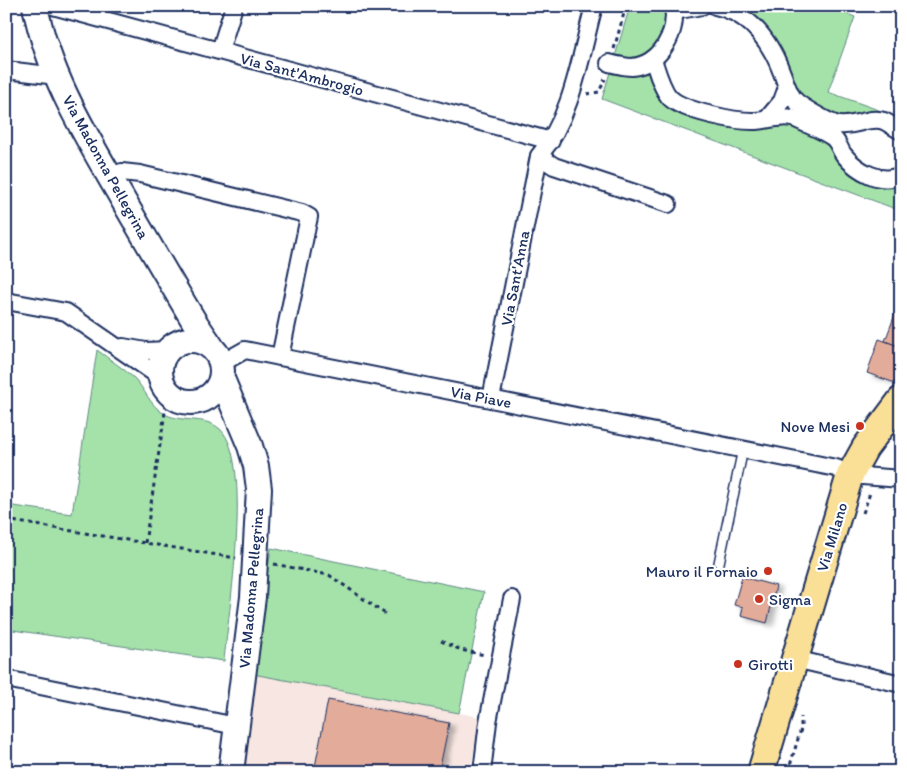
<svg xmlns="http://www.w3.org/2000/svg" width="907" height="778" font-family="Itim,sans-serif">
<style>
.built{fill:#f7e6e1}
.green{fill:#a5e2a9;stroke:#608884}
.building{fill:#e3ac9a;stroke:#1b2f5e;filter:url(#shadow)}
.lines{fill:none;stroke-linecap:round;stroke-linejoin:round}
.lane-casing{stroke:#1b2f5e;stroke-width:12}
.street-casing{stroke:#1b2f5e;stroke-width:20}
.secondary-casing{stroke:#1b2f5e;stroke-width:28}
.primary-casing{stroke:#1b2f5e;stroke-width:30}
.path{stroke:#1b2f5e;stroke-width:3;stroke-dasharray:4 4;stroke-linecap:butt}
.lane{stroke:#fff;stroke-width:9}
.street{stroke:#fff;stroke-width:16}
.secondary{stroke:#fff;stroke-width:24}
.primary{stroke:#fadf96;stroke-width:26}
.poi-dot{fill:#c8321e;stroke:#fff;stroke-width:2}
.labels{text-anchor:middle;dominant-baseline:central;stroke-width:4.5;stroke-linejoin:round;paint-order:stroke}
.street-label{font-size:16px;fill:#1b2f5e;stroke:#fff}
.poi-label{font-size:16px;fill:#1b2f5e;stroke:#fff;text-anchor:end}
</style>
<defs>
<filter id="shadow"><feDropShadow dx="5.5" dy="3" stdDeviation="2.5" flood-color="#0004"/></filter>
</defs>
<rect width="100%" height="100%" fill="#fff"/>
<filter id="ink" filterUnits="userSpaceOnUse"><feTurbulence type="fractalNoise" baseFrequency=".02" numOctaves="2"/><feDisplacementMap in="SourceGraphic" scale="10" xChannelSelector="R" yChannelSelector="G"/><feConvolveMatrix kernelMatrix="1 2 1 2 8 2 1 2 1" color-interpolation-filters="sRGB"/></filter>
<g filter="url(#ink)">
<polygon class="built" points="253,674 480,717 470,772 234,772"/>
<g class="green">
<polygon points="630,6 667,6 662,41 644,58 614,60"/>
<path d="M733,6H826L855,17L828,92L901,118V127C862,122 828,121 798,92Z"/>
<polygon points="611,69 650,70 665,100 786,122 826,140 847,167 901,182 901,211 602,99"/>
<path d="M97,350C109,359 123,368 134,378C145,389 149,404 163,413C181,424 204,415 220,429C254,461 228,614 224,661L6,629V505L72,514Z"/>
<polygon points="271,548 484,592 459,713 253,674"/>
</g>
<g class="building">
<polygon points="897,309 901,310 901,347 885,341"/>
<polygon points="879,339 901,347 901,367 895,383 867,373"/>
<polygon points="742,577 776,586 767,623 741,616 743,607 734,605"/>
<polygon points="328,700 449,723 439,772 314,772"/>
</g>
<g class="lines">
<defs>
<polyline id="lane" points="719,563 743,449"/>
<g id="street">
<polyline points="53,6 551,141"/>
<path d="M715,6C750,13 770,41 782,73C786,83 789,97 798,103C806,109 829,123 839,125C854,127 870,116 884,121C890,124 895,128 901,131"/>
<polyline points="674,11 702,6"/>
<polyline points="220,51 234,6"/>
<path d="M653,59C657,71 661,87 669,97C682,111 737,122 756,121C769,120 785,114 798,120C808,125 822,130 832,137C839,142 839,149 844,155C857,171 881,185 901,175"/>
<path d="M609,63C617,65 625,67 632,67C661,64 678,32 673,6"/>
<polyline points="6,70 57,76"/>
<polyline points="767,119 782,101 787,87"/>
<polyline points="539,156 554,166 668,204"/>
<polyline points="109,176 122,172 140,174 302,213 309,217 280,357"/>
<polyline points="6,301 66,312 160,377"/>
<polyline points="123,347 146,351 168,350"/>
<polyline points="222,363 245,350 836,468 850,475 901,479"/>
<path d="M491,399L539,156C573,115 580,57 594,6"/>
<polyline points="795,659 901,684"/>
<polyline points="6,679 236,726"/>
<polyline points="482,772 488,722 512,599"/>
</g>
<g id="secondary">
<path d="M35,6C48,72 82,129 115,186C141,231 167,276 194,321L211,346"/>
<circle cx="191" cy="371" r="31"/>
<polyline points="222,379 250,446 256,466 259,489 253,597 231,772"/>
</g>
<polyline id="primary" points="761,772 850,475 865,448 901,400"/>
</defs>
<use href="#lane" class="lane-casing"/>
<use href="#street" class="street-casing"/>
<use href="#secondary" class="secondary-casing"/>
<use href="#primary" class="primary-casing"/>
<g class="path">
<polyline points="614,49 626,6"/>
<polyline points="587,94 599,92 605,79"/>
<polyline points="863,513 870,493"/>
<polyline points="6,520 236,558"/>
<polyline points="145,543 167,399 160,394"/>
<polyline points="274,564 329,575 387,615"/>
<polyline points="441,641 461,650 485,655"/>
<polyline points="788,772 801,729 801,717"/>
</g>
<use href="#lane" class="lane"/>
<use href="#street" class="street"/>
<use href="#secondary" class="secondary"/>
<use href="#primary" class="primary"/>
</g>
</g>
<g class="poi-dot">
<circle cx="860" cy="426" r="5"/>
<circle cx="768" cy="571" r="5"/>
<circle cx="759" cy="599" r="5"/>
<circle cx="738" cy="664" r="5"/>
</g>
<g class="labels">
<g class="street-label">
<text transform="translate(302 74) rotate(15)">Via Sant'Ambrogio</text>
<text transform="translate(106 167) rotate(61)">Via Madonna Pellegrina</text>
<text transform="translate(515 278) rotate(-79)">Via Sant'Anna</text>
<text transform="translate(481 397) rotate(11)">Via Piave</text>
<text transform="translate(832 537) rotate(-73)">Via Milano</text>
<text transform="translate(251 588) rotate(-85)">Via Madonna Pellegrina</text>
</g>
<g class="poi-label">
<text x="850" y="426">Nove Mesi</text>
<text x="758" y="571">Mauro il Fornaio</text>
<text x="769" y="599" text-anchor="start">Sigma</text>
<text x="748" y="664" text-anchor="start">Girotti</text>
</g>
</g>
<rect width="907" height="778" fill="none" stroke="#fff" stroke-width="25"/>
<rect x="12" y="12" width="882" height="753" fill="none" stroke="#1b2f5e" stroke-width="2" filter="url(#ink)"/>
</svg>
